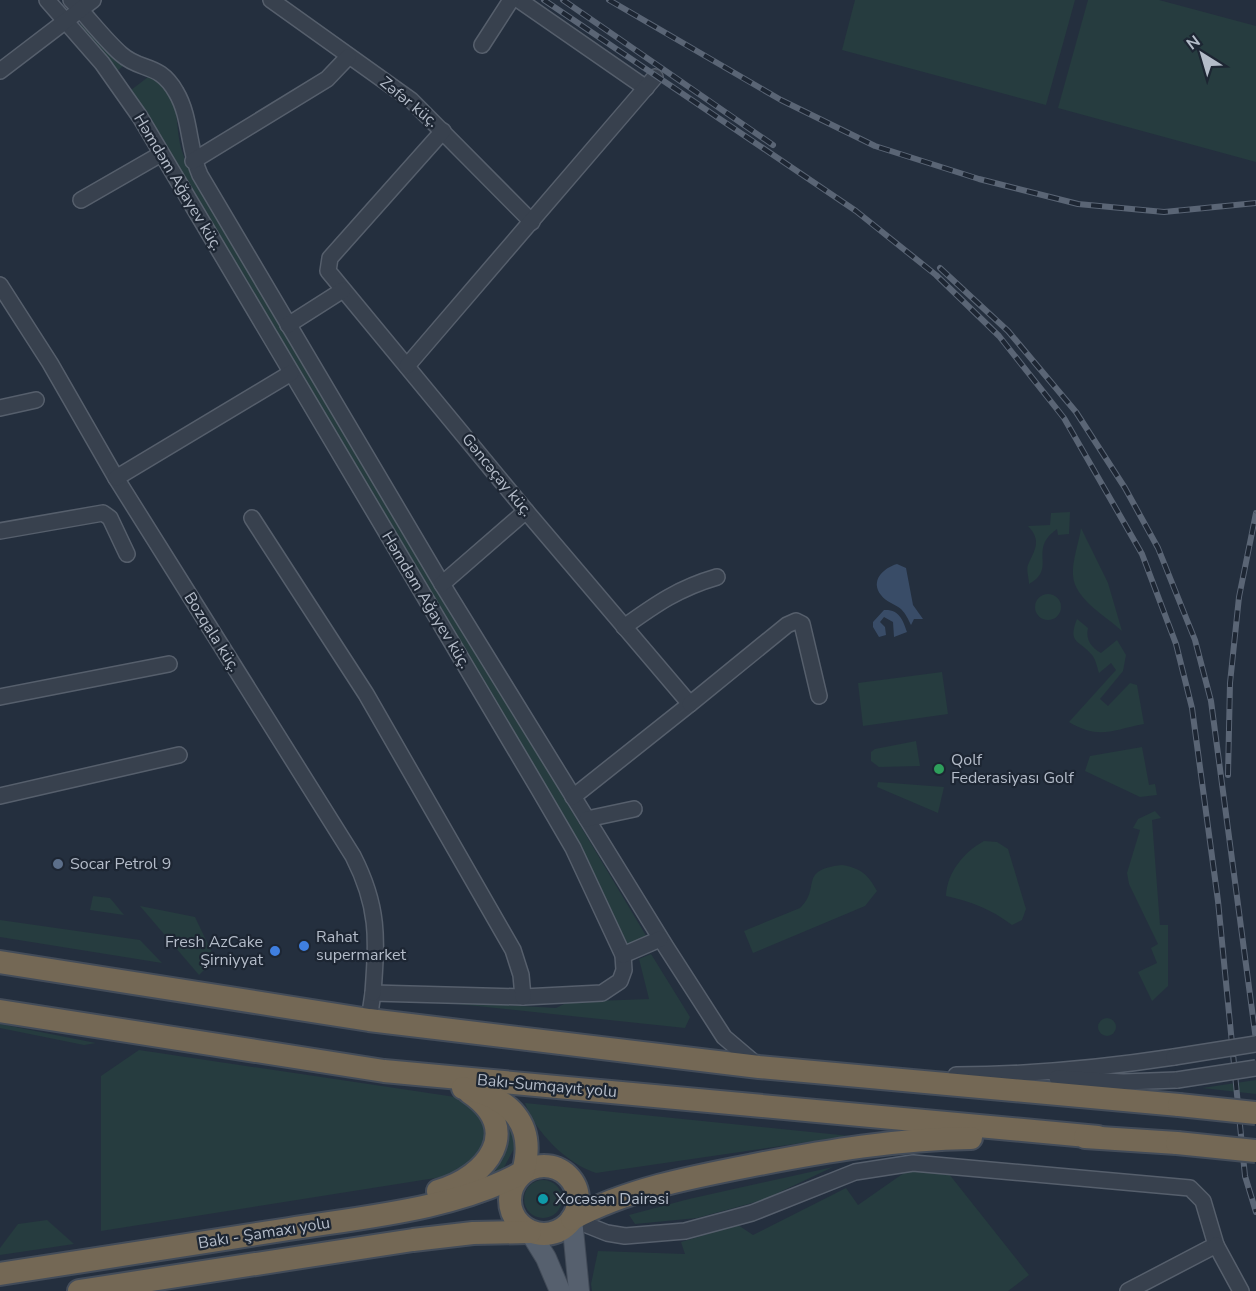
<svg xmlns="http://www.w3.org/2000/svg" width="1256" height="1291" font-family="'Nunito Sans',sans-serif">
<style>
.green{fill:#263c3f}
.water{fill:#394c67}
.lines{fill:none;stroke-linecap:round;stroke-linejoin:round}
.minor-casing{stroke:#565f6c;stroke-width:18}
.major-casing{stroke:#414a57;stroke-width:22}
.highway-casing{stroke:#434c59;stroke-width:26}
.minor{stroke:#38414e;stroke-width:15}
.major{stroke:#56606e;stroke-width:20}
.highway{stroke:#746855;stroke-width:22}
.rail-casing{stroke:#5a6575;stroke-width:6}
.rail{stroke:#1d2633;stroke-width:4;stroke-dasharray:11;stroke-linecap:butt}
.minor-bridge-casing{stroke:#565f6c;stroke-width:18;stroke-linecap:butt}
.highway-bridge-casing{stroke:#434c59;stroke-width:26;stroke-linecap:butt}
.minor-bridge{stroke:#38414e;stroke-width:15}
.highway-bridge{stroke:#746855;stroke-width:22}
.leisure-dot{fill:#2e9e5b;stroke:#1d2633;stroke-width:2}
.service-dot{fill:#5c6f8a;stroke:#1d2633;stroke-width:2}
.shop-dot{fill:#3f7fe0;stroke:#1d2633;stroke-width:2}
.culture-dot{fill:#0f9aa8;stroke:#1d2633;stroke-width:2}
.labels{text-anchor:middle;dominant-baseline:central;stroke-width:4.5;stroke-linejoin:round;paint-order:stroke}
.street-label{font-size:16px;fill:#b4bcc9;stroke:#1d2633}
.poi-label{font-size:16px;fill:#b4bcc9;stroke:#1d2633;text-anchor:start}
</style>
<rect width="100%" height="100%" fill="#242f3e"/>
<g class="green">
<polygon points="855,0 1075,0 1046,105 842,50"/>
<polygon points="1088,0 1159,0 1256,26 1256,162 1058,108"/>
<polygon points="85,21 123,66 116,72 79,26"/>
<path d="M152,74C185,97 172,123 183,154C186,164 192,174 197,184L648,939L629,947L564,820L131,90Z"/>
<path d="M1070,512L1069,534L1058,535L1057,529C1027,550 1058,568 1029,584C1029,579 1026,569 1028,565C1035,549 1042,541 1028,526L1050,525L1051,513Z"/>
<path d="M1081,528L1108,583L1122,631C1106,616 1074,599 1073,575C1072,560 1079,543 1081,528Z"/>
<circle cx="1048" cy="607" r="13"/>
<path d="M1077,619L1088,628C1085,640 1092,648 1101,653L1117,640L1126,655L1123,671L1100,699L1108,706L1130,683L1137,685L1144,724C1112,730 1099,740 1069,722L1116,670L1111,663L1099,673C1097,667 1096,660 1092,655C1080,640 1067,644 1077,619Z"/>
<polygon points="942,672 948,714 863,726 858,683"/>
<polygon points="916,741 920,766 879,767 871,761 871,752 875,749"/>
<polygon points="1142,747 1149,785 1155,784 1157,795 1140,797 1085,771 1090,756"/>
<polygon points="878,782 944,787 938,813 877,787"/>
<polygon points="1155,811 1161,818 1152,820 1160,925 1168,925 1168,986 1152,1001 1138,972 1157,963 1151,948 1158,944 1129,884 1127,873 1140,830 1133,828 1138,819"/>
<path d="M984,841L997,842L1008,849L1026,909L1022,920L1012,925C991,909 972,902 946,896C947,872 964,852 984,841Z"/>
<path d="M842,865C860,868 868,874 877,891L865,906L753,953L744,931L800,908C822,888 797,870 842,865Z"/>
<polygon points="93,896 110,898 124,915 90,910"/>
<polygon points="140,906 195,917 215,959 199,975"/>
<polygon points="0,920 140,940 162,963 0,937"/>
<polygon points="651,954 690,1017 685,1028 420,1000 556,1008 568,1002 649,999 639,959"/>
<circle cx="1107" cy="1027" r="9"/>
<polygon points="0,1024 96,1043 84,1045 0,1028"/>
<polygon points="139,1050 462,1098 484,1117 488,1137 469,1168 448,1176 101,1231 101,1076"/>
<polygon points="1256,1080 1256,1094 1202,1088"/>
<path d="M525,1103L850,1136L596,1173C567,1164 535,1132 525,1103Z"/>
<polygon points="502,1118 510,1122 516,1145 502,1171 488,1180 485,1173"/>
<polygon points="833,1167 763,1200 697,1218 635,1224 629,1215 689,1199"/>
<polygon points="911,1168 949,1174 1029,1275 1008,1291 592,1291 591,1284 598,1251 685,1254 681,1242 738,1225 753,1235 846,1188 858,1205"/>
<circle cx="543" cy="1199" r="19"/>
<polygon points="47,1220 74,1244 0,1255 0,1248 18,1224"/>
</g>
<g class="water">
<path d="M897,564L906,568L913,605L923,619H914L911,625C908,619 906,614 901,609C895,604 886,602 881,595C870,581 883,568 897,564Z"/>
<path d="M884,610C899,609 903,620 907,632L894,637L893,622L884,617L880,622L885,627L886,635L879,637L873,627V622Z"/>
</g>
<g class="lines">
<defs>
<g id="minor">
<polyline points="47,0 102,63 140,117 538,788 573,848 623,955 624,970 620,981 602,993 523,997 373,993 369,1020"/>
<path d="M71,0C88,17 103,38 121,54C141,72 159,62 176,92C191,117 188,149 200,175L442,584L666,947L724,1037L757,1065"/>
<polyline points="271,0 411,100 532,222"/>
<polyline points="519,0 646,88"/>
<polyline points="482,45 511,0"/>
<polyline points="0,71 93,0"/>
<polyline points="443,131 330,258 328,271 526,511 690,704 573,797"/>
<polyline points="193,161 327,79 348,57"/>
<polyline points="81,200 161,154"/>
<path d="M0,285L50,363L116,478L353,856C379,907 377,937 373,993"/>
<polyline points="288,325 343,290"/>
<polyline points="407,366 655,77"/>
<polyline points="0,408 36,400"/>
<polyline points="116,478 291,373"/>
<polyline points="252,518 366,694 513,950 521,975 523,997"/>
<polyline points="0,531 103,513 110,518 127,554"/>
<polyline points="442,584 526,511"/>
<path d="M624,627C656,604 679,588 717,577"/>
<polyline points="0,697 169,664"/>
<polyline points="690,704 787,625 796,621 802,624 819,696"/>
<polyline points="0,796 179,755"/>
<polyline points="587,819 634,809"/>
<polyline points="623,955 660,939"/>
<path d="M956,1075C1029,1075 1102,1068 1174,1057"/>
<polyline points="1057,1078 1123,1082 1177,1080"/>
<polyline points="572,1219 607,1233 625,1236 685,1231 752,1213 855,1172 913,1163 1190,1188 1203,1201 1216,1245 1128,1291"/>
<polyline points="1216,1245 1241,1291"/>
</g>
<g id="major">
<polyline points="572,1219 579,1291"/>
<polyline points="530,1232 546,1258 560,1291"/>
</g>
<g id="highway">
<polyline points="0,962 369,1020 759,1067 1179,1105"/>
<polyline points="0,1011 384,1071 1098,1137"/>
<polyline points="1085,1137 1177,1143"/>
<circle cx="544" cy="1200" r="34"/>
<path d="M438,1191C488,1177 524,1129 469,1092"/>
<path d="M572,1219C628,1189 692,1177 754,1165C826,1151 897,1139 971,1138"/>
<path d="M0,1274C96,1259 193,1244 289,1229C365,1217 456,1209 523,1172C537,1123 509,1097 463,1088"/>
<polyline points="79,1291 413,1240 473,1233 530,1232"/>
</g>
</defs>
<use href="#minor" class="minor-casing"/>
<use href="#major" class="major-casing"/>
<use href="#highway" class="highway-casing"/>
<use href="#minor" class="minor"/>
<use href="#major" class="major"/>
<use href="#highway" class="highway"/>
<defs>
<g id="rail">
<polyline points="544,0 856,211 936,275 999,336 1064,418 1142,554 1176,644 1192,708 1218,901 1245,1176 1256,1212"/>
<polyline points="563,0 773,145"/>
<polyline points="609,0 781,100 875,146 979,179 1078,204 1164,212 1256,203"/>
<polyline points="940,268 1008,331 1076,412 1125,488 1158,548 1195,640 1211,701 1256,1040"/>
<polyline points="1228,775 1230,683 1239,597 1256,513"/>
</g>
</defs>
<use href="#rail" class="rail-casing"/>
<use href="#rail" class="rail"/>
<defs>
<g id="minor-bridge">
<polyline points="1174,1057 1256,1044"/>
<polyline points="1177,1080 1256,1068"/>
</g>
<g id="highway-bridge">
<polyline points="1179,1105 1256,1113"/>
<polyline points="1177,1143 1256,1151"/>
</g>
</defs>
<use href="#minor-bridge" class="minor-bridge-casing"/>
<use href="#highway-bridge" class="highway-bridge-casing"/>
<use href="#minor-bridge" class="minor-bridge"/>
<use href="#highway-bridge" class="highway-bridge"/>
</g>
<circle class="leisure-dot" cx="939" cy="769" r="6"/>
<circle class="service-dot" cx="58" cy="864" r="6"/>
<g class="shop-dot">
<circle cx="304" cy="946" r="6"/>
<circle cx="275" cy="951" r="6"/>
</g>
<circle class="culture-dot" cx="543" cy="1199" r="6"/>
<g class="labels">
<g class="street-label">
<text transform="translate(409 102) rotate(39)">Zəfər küç.</text>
<text transform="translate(178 182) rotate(59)">Həmdəm Ağayev küç.</text>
<text transform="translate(497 475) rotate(51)">Gəncəçay küç.</text>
<text transform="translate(426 600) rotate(59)">Həmdəm Ağayev küç.</text>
<text transform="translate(212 632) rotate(58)">Bozqala küç.</text>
<text transform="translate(547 1086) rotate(5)">Bakı-Sumqayıt yolu</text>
<text transform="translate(264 1233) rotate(-9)">Bakı - Şamaxı yolu</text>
</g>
<g class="poi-label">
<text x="951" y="760">Qolf<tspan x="951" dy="18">Federasiyası Golf</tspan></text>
<text x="70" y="864">Socar Petrol 9</text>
<text x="316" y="937">Rahat<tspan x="316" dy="18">supermarket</tspan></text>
<text x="263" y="942" text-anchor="end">Fresh AzCake<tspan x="263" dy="18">Şirniyyat</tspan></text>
<text x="555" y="1199">Xocəsən Dairəsi</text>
</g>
</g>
<g transform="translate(1202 54) rotate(323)" stroke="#1d2633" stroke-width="4.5" paint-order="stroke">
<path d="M0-4.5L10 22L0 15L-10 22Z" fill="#b4bcc9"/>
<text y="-9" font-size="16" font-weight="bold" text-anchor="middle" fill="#b4bcc9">N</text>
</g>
</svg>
